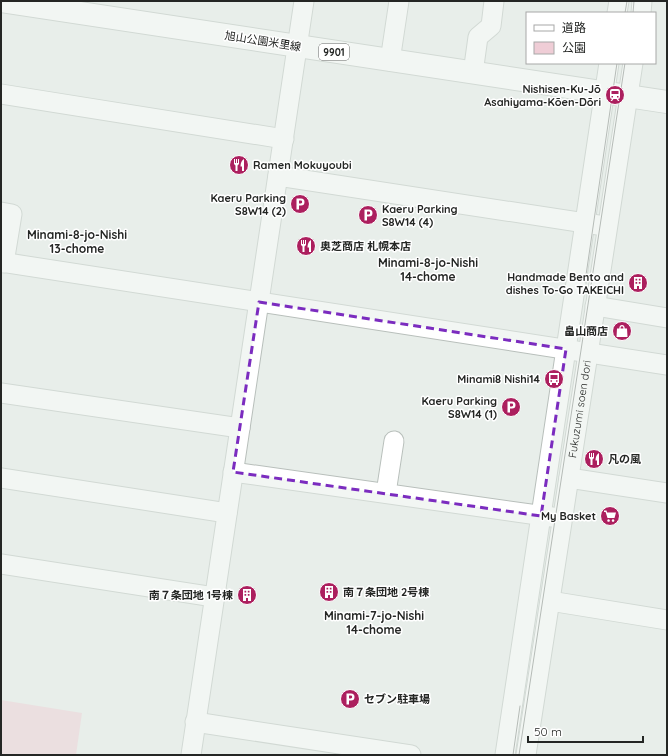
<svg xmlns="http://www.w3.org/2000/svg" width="668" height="756" font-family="Quicksand,'Noto Sans JP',sans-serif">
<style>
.green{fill:#efcdd6}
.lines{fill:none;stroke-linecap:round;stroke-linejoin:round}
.minor-casing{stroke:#b8bfbb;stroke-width:21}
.major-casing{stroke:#b8bfbb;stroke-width:24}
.minor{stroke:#fff;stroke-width:19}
.major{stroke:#fff;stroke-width:22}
.tram{stroke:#797d7a;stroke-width:1}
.marked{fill:none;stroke:#7b2cbf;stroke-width:3;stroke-dasharray:8 5;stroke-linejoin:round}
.labels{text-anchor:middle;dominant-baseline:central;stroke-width:3;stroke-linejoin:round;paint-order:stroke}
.shield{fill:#fff;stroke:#666766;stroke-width:1}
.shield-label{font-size:10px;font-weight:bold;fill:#242624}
.street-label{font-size:11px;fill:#242624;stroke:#fff}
.poi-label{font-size:11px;font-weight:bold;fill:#242624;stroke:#fff;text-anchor:end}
.neighbourhood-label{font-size:12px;font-weight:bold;fill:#242624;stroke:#fff}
</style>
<rect width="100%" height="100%" fill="#e8eeea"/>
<polygon class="green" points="1,700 82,713 76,755 1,755"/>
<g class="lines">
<defs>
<g id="minor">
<polyline points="617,13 619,1"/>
<polyline points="641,13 642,1"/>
<polyline points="390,61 399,1"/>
<polyline points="473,73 478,37 491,26 494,1"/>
<polyline points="1,94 284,139"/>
<polyline points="278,176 598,225"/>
<polyline points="1,212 12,214 4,263"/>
<polyline points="1,262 667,365"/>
<polyline points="595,306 667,318"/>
<polyline points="1,393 240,428"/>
<polyline points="233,472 552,517"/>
<polyline points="1,478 227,513"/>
<polyline points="569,478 667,493"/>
<polyline points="386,493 394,441"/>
<polyline points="1,564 214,597"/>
<polyline points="550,601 667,620"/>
<polyline points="195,722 411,755"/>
<polyline points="191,755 304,1"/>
<polyline points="505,755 609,63"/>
<path id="s1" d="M526,755L633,63"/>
</g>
<polyline id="major" points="1,1 667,102"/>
</defs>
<use href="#minor" class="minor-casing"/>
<use href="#major" class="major-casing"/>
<use href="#minor" class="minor"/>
<use href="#major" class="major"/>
<g class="tram">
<polyline points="625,13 627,1"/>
<polyline points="633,13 634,1"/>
<polyline points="585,282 617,63"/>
<polyline points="513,755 520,706"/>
<polyline points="519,755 625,63"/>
</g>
</g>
<path d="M0 0H668V756H0ZM259,302L566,349L541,516L233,472Z" fill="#e8eeea" fill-opacity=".55" fill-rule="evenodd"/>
<path class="marked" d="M259,302L566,349L541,516L233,472Z"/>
<defs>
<symbol id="station-disc" viewBox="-11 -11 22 22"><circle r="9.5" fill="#ac1f5e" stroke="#fff"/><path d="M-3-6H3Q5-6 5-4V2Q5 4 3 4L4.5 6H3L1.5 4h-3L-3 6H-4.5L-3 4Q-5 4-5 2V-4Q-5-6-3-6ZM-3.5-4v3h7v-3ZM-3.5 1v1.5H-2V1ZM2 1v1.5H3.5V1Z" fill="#fff"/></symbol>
<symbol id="restaurant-disc" viewBox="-11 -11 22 22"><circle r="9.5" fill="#ac1f5e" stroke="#fff"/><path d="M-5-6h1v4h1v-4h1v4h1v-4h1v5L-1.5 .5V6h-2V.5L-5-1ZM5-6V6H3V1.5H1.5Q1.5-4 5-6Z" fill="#fff"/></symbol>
<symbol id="parking-disc" viewBox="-11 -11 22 22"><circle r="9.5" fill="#ac1f5e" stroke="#fff"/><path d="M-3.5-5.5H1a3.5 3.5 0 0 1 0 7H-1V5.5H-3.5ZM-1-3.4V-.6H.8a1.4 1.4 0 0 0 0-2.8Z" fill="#fff"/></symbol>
<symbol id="building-disc" viewBox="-11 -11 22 22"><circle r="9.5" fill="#ac1f5e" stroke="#fff"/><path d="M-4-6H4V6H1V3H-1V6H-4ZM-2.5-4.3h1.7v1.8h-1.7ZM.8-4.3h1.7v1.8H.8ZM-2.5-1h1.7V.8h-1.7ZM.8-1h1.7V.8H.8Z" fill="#fff"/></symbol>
<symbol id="shop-disc" viewBox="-11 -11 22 22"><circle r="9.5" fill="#ac1f5e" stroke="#fff"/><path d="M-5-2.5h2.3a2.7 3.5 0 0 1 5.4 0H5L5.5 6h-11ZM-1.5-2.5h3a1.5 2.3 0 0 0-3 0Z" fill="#fff"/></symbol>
<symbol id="bus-disc" viewBox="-11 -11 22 22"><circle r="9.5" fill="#ac1f5e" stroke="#fff"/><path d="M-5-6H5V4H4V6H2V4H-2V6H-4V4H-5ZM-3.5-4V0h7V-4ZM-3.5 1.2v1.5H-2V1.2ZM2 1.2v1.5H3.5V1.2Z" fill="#fff"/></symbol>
<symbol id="supermarket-disc" viewBox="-11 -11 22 22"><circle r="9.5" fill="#ac1f5e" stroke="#fff"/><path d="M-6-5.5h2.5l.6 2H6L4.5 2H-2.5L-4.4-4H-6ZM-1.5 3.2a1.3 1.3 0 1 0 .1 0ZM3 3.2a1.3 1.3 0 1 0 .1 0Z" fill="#fff"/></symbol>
</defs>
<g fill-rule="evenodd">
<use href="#station-disc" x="604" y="84" width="22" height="22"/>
<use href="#restaurant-disc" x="228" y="154" width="22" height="22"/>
<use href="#parking-disc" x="289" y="193" width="22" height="22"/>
<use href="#parking-disc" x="357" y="204" width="22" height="22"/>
<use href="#restaurant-disc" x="295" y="235" width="22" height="22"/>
<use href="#building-disc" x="627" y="272" width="22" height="22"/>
<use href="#shop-disc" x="611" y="320" width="22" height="22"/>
<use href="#bus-disc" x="543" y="368" width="22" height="22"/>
<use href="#parking-disc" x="500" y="396" width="22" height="22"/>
<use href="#restaurant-disc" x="583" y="448" width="22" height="22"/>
<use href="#supermarket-disc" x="599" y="505" width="22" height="22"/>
<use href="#building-disc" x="318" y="581" width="22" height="22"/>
<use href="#building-disc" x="236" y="584" width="22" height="22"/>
<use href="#parking-disc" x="339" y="688" width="22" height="22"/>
</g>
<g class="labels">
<rect class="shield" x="319" y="44" width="30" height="16" rx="3"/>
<g class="shield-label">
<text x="334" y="52">9901</text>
</g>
<g class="street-label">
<text transform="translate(263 41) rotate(9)">旭山公園米里線</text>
<text stroke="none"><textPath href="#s1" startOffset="350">Fukuzumi soen dori</textPath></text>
</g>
<g class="poi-label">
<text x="601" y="89">Nishisen-Ku-Jō<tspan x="601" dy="13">Asahiyama-Kōen-Dōri</tspan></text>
<text x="253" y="165" text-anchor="start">Ramen Mokuyoubi</text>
<text x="286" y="198">Kaeru Parking<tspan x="286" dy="13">S8W14 (2)</tspan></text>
<text x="382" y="209" text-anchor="start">Kaeru Parking<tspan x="382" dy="13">S8W14 (4)</tspan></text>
<text x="320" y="246" text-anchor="start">奥芝商店 札幌本店</text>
<text x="624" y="277">Handmade Bento and<tspan x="624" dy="13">dishes To-Go TAKEICHI</tspan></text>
<text x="608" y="331">畠山商店</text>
<text x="540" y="379">Minami8 Nishi14</text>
<text x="497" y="401">Kaeru Parking<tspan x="497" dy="13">S8W14 (1)</tspan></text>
<text x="608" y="459" text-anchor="start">凡の風</text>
<text x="596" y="516">My Basket</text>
<text x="343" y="592" text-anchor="start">南７条団地 2号棟</text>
<text x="233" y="595">南７条団地 1号棟</text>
<text x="364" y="699" text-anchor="start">セブン駐車場</text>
</g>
<g class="neighbourhood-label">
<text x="77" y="234">Minami-8-jo-Nishi<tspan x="77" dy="14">13-chome</tspan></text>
<text x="428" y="262">Minami-8-jo-Nishi<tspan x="428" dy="14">14-chome</tspan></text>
<text x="374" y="615">Minami-7-jo-Nishi<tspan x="374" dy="14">14-chome</tspan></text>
</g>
</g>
<rect width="668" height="756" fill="none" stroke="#242624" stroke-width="4"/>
<rect x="526" y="12" width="130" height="52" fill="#ffffff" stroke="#a7a8a7"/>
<rect x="534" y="25" width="20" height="6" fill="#ffffff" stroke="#a7a8a7"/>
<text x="562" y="32" font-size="12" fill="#242624">道路</text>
<rect x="534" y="42" width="20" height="12" fill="#efcdd6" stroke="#a7a8a7"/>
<text x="562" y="52" font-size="12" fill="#242624">公園</text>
<path d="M528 736v6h115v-6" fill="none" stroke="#242624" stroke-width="2"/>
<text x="534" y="736" font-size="12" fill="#242624" stroke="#ffffff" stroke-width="3" paint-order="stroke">50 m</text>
</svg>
